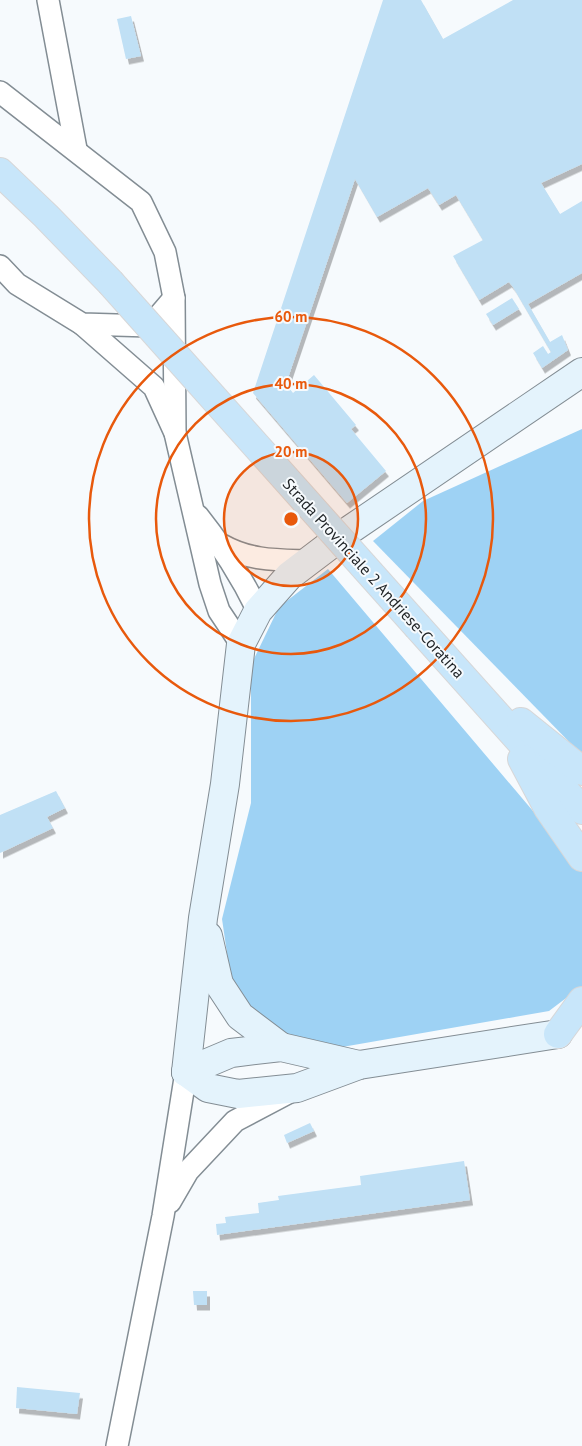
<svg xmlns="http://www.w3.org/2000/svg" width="582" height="1446" font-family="'PT Sans',sans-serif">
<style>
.green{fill:#9ed2f4}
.building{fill:#c0e0f5;filter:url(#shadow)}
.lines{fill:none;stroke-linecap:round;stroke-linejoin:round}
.minor-casing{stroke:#838d94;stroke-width:24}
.secondary-casing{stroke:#838d94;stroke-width:30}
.primary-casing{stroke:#d7d7d8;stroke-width:30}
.minor{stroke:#fff;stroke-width:21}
.secondary{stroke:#e4f3fc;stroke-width:28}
.primary{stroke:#c8e6fa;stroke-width:28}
.primary-bridge-casing{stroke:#d7d7d8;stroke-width:30;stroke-linecap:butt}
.primary-bridge{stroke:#c8e6fa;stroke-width:28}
.ring{fill:none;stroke:#e8590c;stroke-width:2.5}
.labels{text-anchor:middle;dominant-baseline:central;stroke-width:4;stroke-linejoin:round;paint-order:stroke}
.street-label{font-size:16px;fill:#1f2326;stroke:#f6fafd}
.centre{fill:#e8590c;stroke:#f6fafd;stroke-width:2.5}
.ring-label{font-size:15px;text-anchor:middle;font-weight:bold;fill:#e8590c;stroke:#f6fafd;stroke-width:4;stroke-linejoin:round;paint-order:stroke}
</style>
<defs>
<filter id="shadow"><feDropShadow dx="3" dy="5.5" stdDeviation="0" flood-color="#0004"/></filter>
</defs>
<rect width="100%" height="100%" fill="#f6fafd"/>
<g class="green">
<polygon points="582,429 582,755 373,541 423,501"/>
<polygon points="328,569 582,869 582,986 549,1011 325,1050 286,1042 233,994 222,919 251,803 251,665 279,607"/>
</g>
<g class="building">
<polygon points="383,0 421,0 443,39 513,0 582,0 582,164 541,183 560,214 582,201 582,273 528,304 550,342 562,335 568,350 542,368 533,353 543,346 548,354 551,352 513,287 509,282 479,300 453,256 483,240 456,195 439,205 428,188 377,217 355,179 286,384 293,393 314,375 356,425 351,429 386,471 347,503 253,393"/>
<polygon points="131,16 141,56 126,59 117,19"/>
<polygon points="512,298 519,309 493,325 486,314"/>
<polygon points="56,791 65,808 47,817 53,828 0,853 0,815"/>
<polygon points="310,1123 314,1131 287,1143 284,1135"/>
<polygon points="464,1161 470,1200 217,1235 216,1224 226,1223 225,1217 259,1213 258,1203 279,1200 278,1196 361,1185 360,1176"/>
<polygon points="193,1291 207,1291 207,1305 194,1305"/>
<polygon points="17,1387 80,1393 77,1414 16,1408"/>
</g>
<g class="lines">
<defs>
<g id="minor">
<polyline points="48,0 76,149"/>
<polyline points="0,92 141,202 165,252 174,298 175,433"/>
<polyline points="0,266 17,284 82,324 150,326 174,298"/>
<polyline points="82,324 154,387 175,433 210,584 219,611 241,644"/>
<path d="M198,516C222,546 241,576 258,611"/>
<path d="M222,545C250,561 278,560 308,561"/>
<polyline points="170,1202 188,1171 235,1121 290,1092"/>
<polyline points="117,1446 163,1216 186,1072"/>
</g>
<g id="secondary">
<polyline points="208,936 219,984 240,1016 281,1047"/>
<polyline points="186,1072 203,918 225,784 241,644 258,611 289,576 351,529 582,372"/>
<polyline points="186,1072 208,1088 238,1094 297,1088 359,1065 558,1034"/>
<polyline points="186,1072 231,1053 281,1047 359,1065"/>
</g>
<g id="primary">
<polyline points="0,172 46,216 110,282"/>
<polyline points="418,627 582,810"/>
<polyline points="521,722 582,771"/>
<polyline points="522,759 548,808 582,857"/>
<polyline points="558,1034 582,1001"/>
</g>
</defs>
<use href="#minor" class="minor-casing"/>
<use href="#secondary" class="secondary-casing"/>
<use href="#primary" class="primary-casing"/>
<use href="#minor" class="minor"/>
<use href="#secondary" class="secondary"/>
<use href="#primary" class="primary"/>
<defs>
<polyline id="primary-bridge" points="110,282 418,627"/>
</defs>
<use href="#primary-bridge" class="primary-bridge-casing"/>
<use href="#primary-bridge" class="primary-bridge"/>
</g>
<circle cx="291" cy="519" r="67" fill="#e8590c" fill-opacity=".12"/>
<g class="ring">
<circle cx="291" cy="519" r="67"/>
<circle cx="291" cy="519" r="135"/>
<circle cx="291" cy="519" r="202"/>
</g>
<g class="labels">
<g class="street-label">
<text transform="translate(374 578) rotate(48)">Strada Provinciale 2 Andriese-Coratina</text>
</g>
</g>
<circle cx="291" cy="519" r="8" class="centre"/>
<g class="ring-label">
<text x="291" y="322">60 m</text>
<text x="291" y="389">40 m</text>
<text x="291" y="457">20 m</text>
</g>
</svg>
